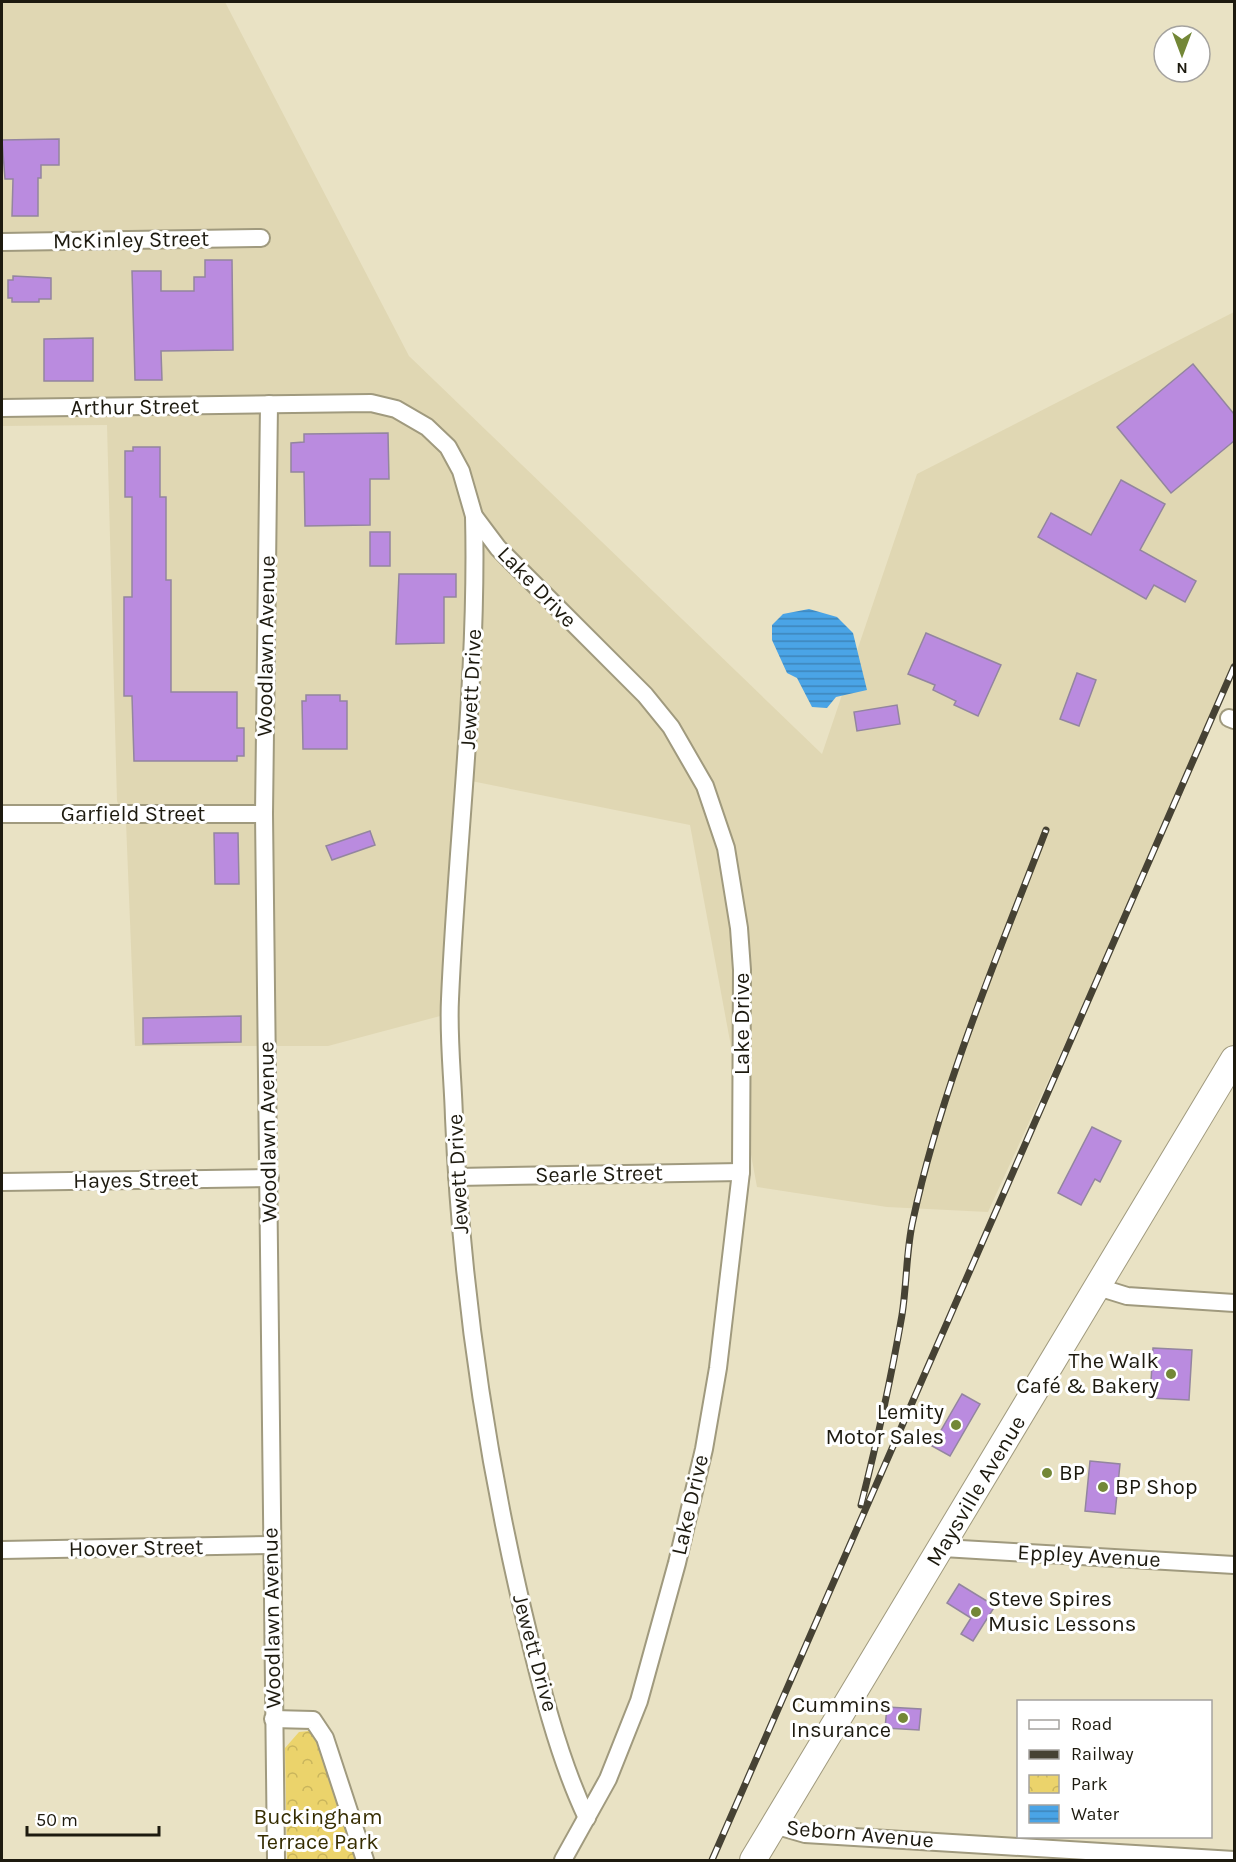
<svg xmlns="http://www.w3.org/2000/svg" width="1236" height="1862" font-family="Karla,sans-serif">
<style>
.built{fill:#e0d7b3}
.park{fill:url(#park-crowns)}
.water{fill:url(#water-rules)}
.building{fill:#ba8bdf;stroke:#93859f;stroke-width:1.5}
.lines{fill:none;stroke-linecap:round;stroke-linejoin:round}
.minor-casing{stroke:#a09a7e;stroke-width:20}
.primary-casing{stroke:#a09a7e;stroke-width:28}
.minor{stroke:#fff;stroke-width:16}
.primary{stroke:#fff;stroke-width:26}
.rail-casing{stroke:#464234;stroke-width:7}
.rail{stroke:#fff;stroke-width:4.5;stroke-dasharray:14;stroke-linecap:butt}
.poi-dot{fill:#738737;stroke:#fff;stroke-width:2}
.labels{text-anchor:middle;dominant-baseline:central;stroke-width:6;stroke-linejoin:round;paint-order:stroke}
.street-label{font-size:22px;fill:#1d1a0f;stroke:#fff}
.poi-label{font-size:22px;fill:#1d1a0f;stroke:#fff;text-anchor:end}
.park-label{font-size:22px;fill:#352c00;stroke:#fff}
</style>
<defs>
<pattern id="park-crowns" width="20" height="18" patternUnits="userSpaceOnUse" patternTransform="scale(1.5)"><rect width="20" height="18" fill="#ebd36b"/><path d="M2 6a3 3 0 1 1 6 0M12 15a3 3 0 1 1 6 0" fill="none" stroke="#c9b55c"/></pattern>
<pattern id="water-rules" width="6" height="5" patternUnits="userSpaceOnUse" patternTransform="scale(1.5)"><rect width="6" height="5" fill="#4aa4e6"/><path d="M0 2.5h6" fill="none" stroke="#3d85b9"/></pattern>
</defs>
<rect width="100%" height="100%" fill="#e9e2c4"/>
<polygon class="built" points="2,2 225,2 409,356 822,754 917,474 1234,312 1234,674 988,1212 887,1207 757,1187 690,825 456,778 444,1015 328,1046 135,1046 126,822 117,801 107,425 2,426"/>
<polygon class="park" points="309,1731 319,1739 360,1860 287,1860 285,1748 299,1732"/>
<polygon class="water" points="809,609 837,617 853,633 867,690 836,697 827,708 812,707 797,678 787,673 772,640 772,625 783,614"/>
<g class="building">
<polygon points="59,139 59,165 41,165 41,178 38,178 38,216 12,216 13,179 5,179 2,140"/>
<polygon points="205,260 232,260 233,350 161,351 162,380 135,380 132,271 161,271 161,291 194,291 194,277 205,277"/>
<polygon points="13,276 51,278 51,299 39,299 39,302 12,302 12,298 8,298 8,280 13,280"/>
<polygon points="93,338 93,381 44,381 44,339"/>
<polygon points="1193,364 1234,414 1234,441 1171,493 1117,427"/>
<polygon points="388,433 389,479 370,479 370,525 305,526 304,472 291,472 291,443 304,442 304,434"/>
<polygon points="133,447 160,447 160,497 166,497 166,580 171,580 171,692 237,692 237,728 244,728 244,756 237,756 237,761 134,761 132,696 124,696 124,597 132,597 132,497 125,497 125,451 133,451"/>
<polygon points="1121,480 1165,504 1140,550 1196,581 1185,602 1154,585 1146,599 1038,537 1051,513 1091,535"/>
<rect x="370" y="532" width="20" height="34"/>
<polygon points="399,574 456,574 456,597 444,597 444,643 396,644"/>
<polygon points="926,633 1001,665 978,716 954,705 956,701 933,690 935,685 908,674"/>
<polygon points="1077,673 1096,680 1079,726 1060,719"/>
<polygon points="306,695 340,695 340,701 347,701 347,749 303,749 302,701 306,701"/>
<polygon points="897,705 900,724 857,731 854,712"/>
<polygon points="370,831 375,845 332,860 326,846"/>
<polygon points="214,833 238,833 239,884 215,884"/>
<polygon points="241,1016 241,1042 143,1044 143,1018"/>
<polygon points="1092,1127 1121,1141 1100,1182 1095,1179 1081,1205 1058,1193"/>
<polygon points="1153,1348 1192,1350 1189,1400 1150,1398"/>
<polygon points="962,1394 980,1404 950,1456 932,1446"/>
<polygon points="1090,1461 1120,1464 1115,1514 1085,1511"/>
<polygon points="959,1584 995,1606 973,1641 961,1634 971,1618 947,1603"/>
<polygon points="887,1707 921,1709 919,1730 885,1728"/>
</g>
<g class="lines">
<defs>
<g id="minor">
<polyline points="2,242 261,238"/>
<polyline points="269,404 264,814 276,1860"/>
<polyline points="2,408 371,403 396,409 427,427 448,447 461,471 474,516 498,548 645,695 671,727 705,786 726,848 739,928 742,970 741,1172 718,1368 704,1449 677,1563 639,1701 608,1779 563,1860"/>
<path d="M474,516C478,677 457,837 450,999C448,1038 453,1079 454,1118C461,1282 484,1443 521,1603C538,1674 556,1753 587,1818"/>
<polyline points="1229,718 1234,720"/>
<polyline points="2,814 264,814"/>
<polyline points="457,1177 741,1172"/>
<polyline points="2,1182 270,1178"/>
<polyline points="1098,1287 1127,1296 1234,1303"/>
<polyline points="943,1548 1234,1565"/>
<polyline points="2,1550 270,1545"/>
<polyline points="273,1719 313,1720 325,1738 365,1860"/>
<polyline points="774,1825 805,1834 1234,1860"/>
</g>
<polyline id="primary" points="753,1860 1234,1059"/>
</defs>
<use href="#minor" class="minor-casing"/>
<use href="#primary" class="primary-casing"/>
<use href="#minor" class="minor"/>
<use href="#primary" class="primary"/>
<defs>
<g id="rail">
<path d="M861,1505C877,1442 891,1379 902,1315C907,1283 906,1251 913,1220C942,1085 997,958 1046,830"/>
<polyline points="712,1860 1234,667"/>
</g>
</defs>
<use href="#rail" class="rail-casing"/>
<use href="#rail" class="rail"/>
</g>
<g class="poi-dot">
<circle cx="1171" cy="1374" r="6"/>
<circle cx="956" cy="1425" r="6"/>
<circle cx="1047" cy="1473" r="6"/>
<circle cx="1103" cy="1487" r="6"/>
<circle cx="976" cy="1612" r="6"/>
<circle cx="903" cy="1718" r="6"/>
</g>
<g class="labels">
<g class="street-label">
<text transform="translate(131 240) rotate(-1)">McKinley Street</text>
<text transform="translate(135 407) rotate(-1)">Arthur Street</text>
<text transform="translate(537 587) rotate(46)">Lake Drive</text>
<text transform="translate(266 646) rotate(-89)">Woodlawn Avenue</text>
<text transform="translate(471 689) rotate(-87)">Jewett Drive</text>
<text x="133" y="814">Garfield Street</text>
<text transform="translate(742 1024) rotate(-90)">Lake Drive</text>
<text transform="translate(268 1132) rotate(-91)">Woodlawn Avenue</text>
<text transform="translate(458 1174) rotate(-93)">Jewett Drive</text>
<text transform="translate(599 1174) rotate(-1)">Searle Street</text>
<text transform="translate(136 1180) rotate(-1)">Hayes Street</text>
<text transform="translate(976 1491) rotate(-59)">Maysville Avenue</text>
<text transform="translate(690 1505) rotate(-77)">Lake Drive</text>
<text transform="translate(136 1548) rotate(-1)">Hoover Street</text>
<text transform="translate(1089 1556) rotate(3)">Eppley Avenue</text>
<text transform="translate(272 1618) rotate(-91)">Woodlawn Avenue</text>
<text transform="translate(535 1653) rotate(75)">Jewett Drive</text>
<text transform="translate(860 1834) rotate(5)">Seborn Avenue</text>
</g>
<g class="poi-label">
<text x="1159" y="1361">The Walk<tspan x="1159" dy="25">Café &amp; Bakery</tspan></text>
<text x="944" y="1412">Lemity<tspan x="944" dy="25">Motor Sales</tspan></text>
<text x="1059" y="1473" text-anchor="start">BP</text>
<text x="1115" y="1487" text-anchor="start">BP Shop</text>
<text x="988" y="1599" text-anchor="start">Steve Spires<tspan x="988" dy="25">Music Lessons</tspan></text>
<text x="891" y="1705">Cummins<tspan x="891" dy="25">Insurance</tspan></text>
</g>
<g class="park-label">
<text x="318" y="1817">Buckingham<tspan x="318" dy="25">Terrace Park</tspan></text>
</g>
</g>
<rect width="1236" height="1862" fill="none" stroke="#1d1a0f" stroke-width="6"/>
<rect x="1017" y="1700" width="195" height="138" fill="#ffffff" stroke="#a5a39f" stroke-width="1.5"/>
<rect x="1029" y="1720" width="30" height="9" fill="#ffffff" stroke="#a5a39f" stroke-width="1.5"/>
<text x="1071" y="1730" font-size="18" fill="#1d1a0f">Road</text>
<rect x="1029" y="1750" width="30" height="9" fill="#464234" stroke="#a5a39f" stroke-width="1.5"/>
<text x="1071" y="1760" font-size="18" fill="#1d1a0f">Railway</text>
<rect x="1029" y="1775" width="30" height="18" fill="url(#park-crowns)" stroke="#a5a39f" stroke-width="1.5"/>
<text x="1071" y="1790" font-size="18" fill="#1d1a0f">Park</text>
<rect x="1029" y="1805" width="30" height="18" fill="url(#water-rules)" stroke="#a5a39f" stroke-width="1.5"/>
<text x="1071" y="1820" font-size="18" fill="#1d1a0f">Water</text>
<g transform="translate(1182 54) rotate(180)"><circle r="28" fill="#ffffff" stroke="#a5a39f" stroke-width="1.5"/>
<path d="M0-4.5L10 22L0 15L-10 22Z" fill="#738737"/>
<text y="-9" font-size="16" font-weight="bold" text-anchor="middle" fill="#1d1a0f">N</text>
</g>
<path d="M27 1826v9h132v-9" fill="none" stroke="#1d1a0f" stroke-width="3"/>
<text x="36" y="1826" font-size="18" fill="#1d1a0f" stroke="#ffffff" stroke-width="4.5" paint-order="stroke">50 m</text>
</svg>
